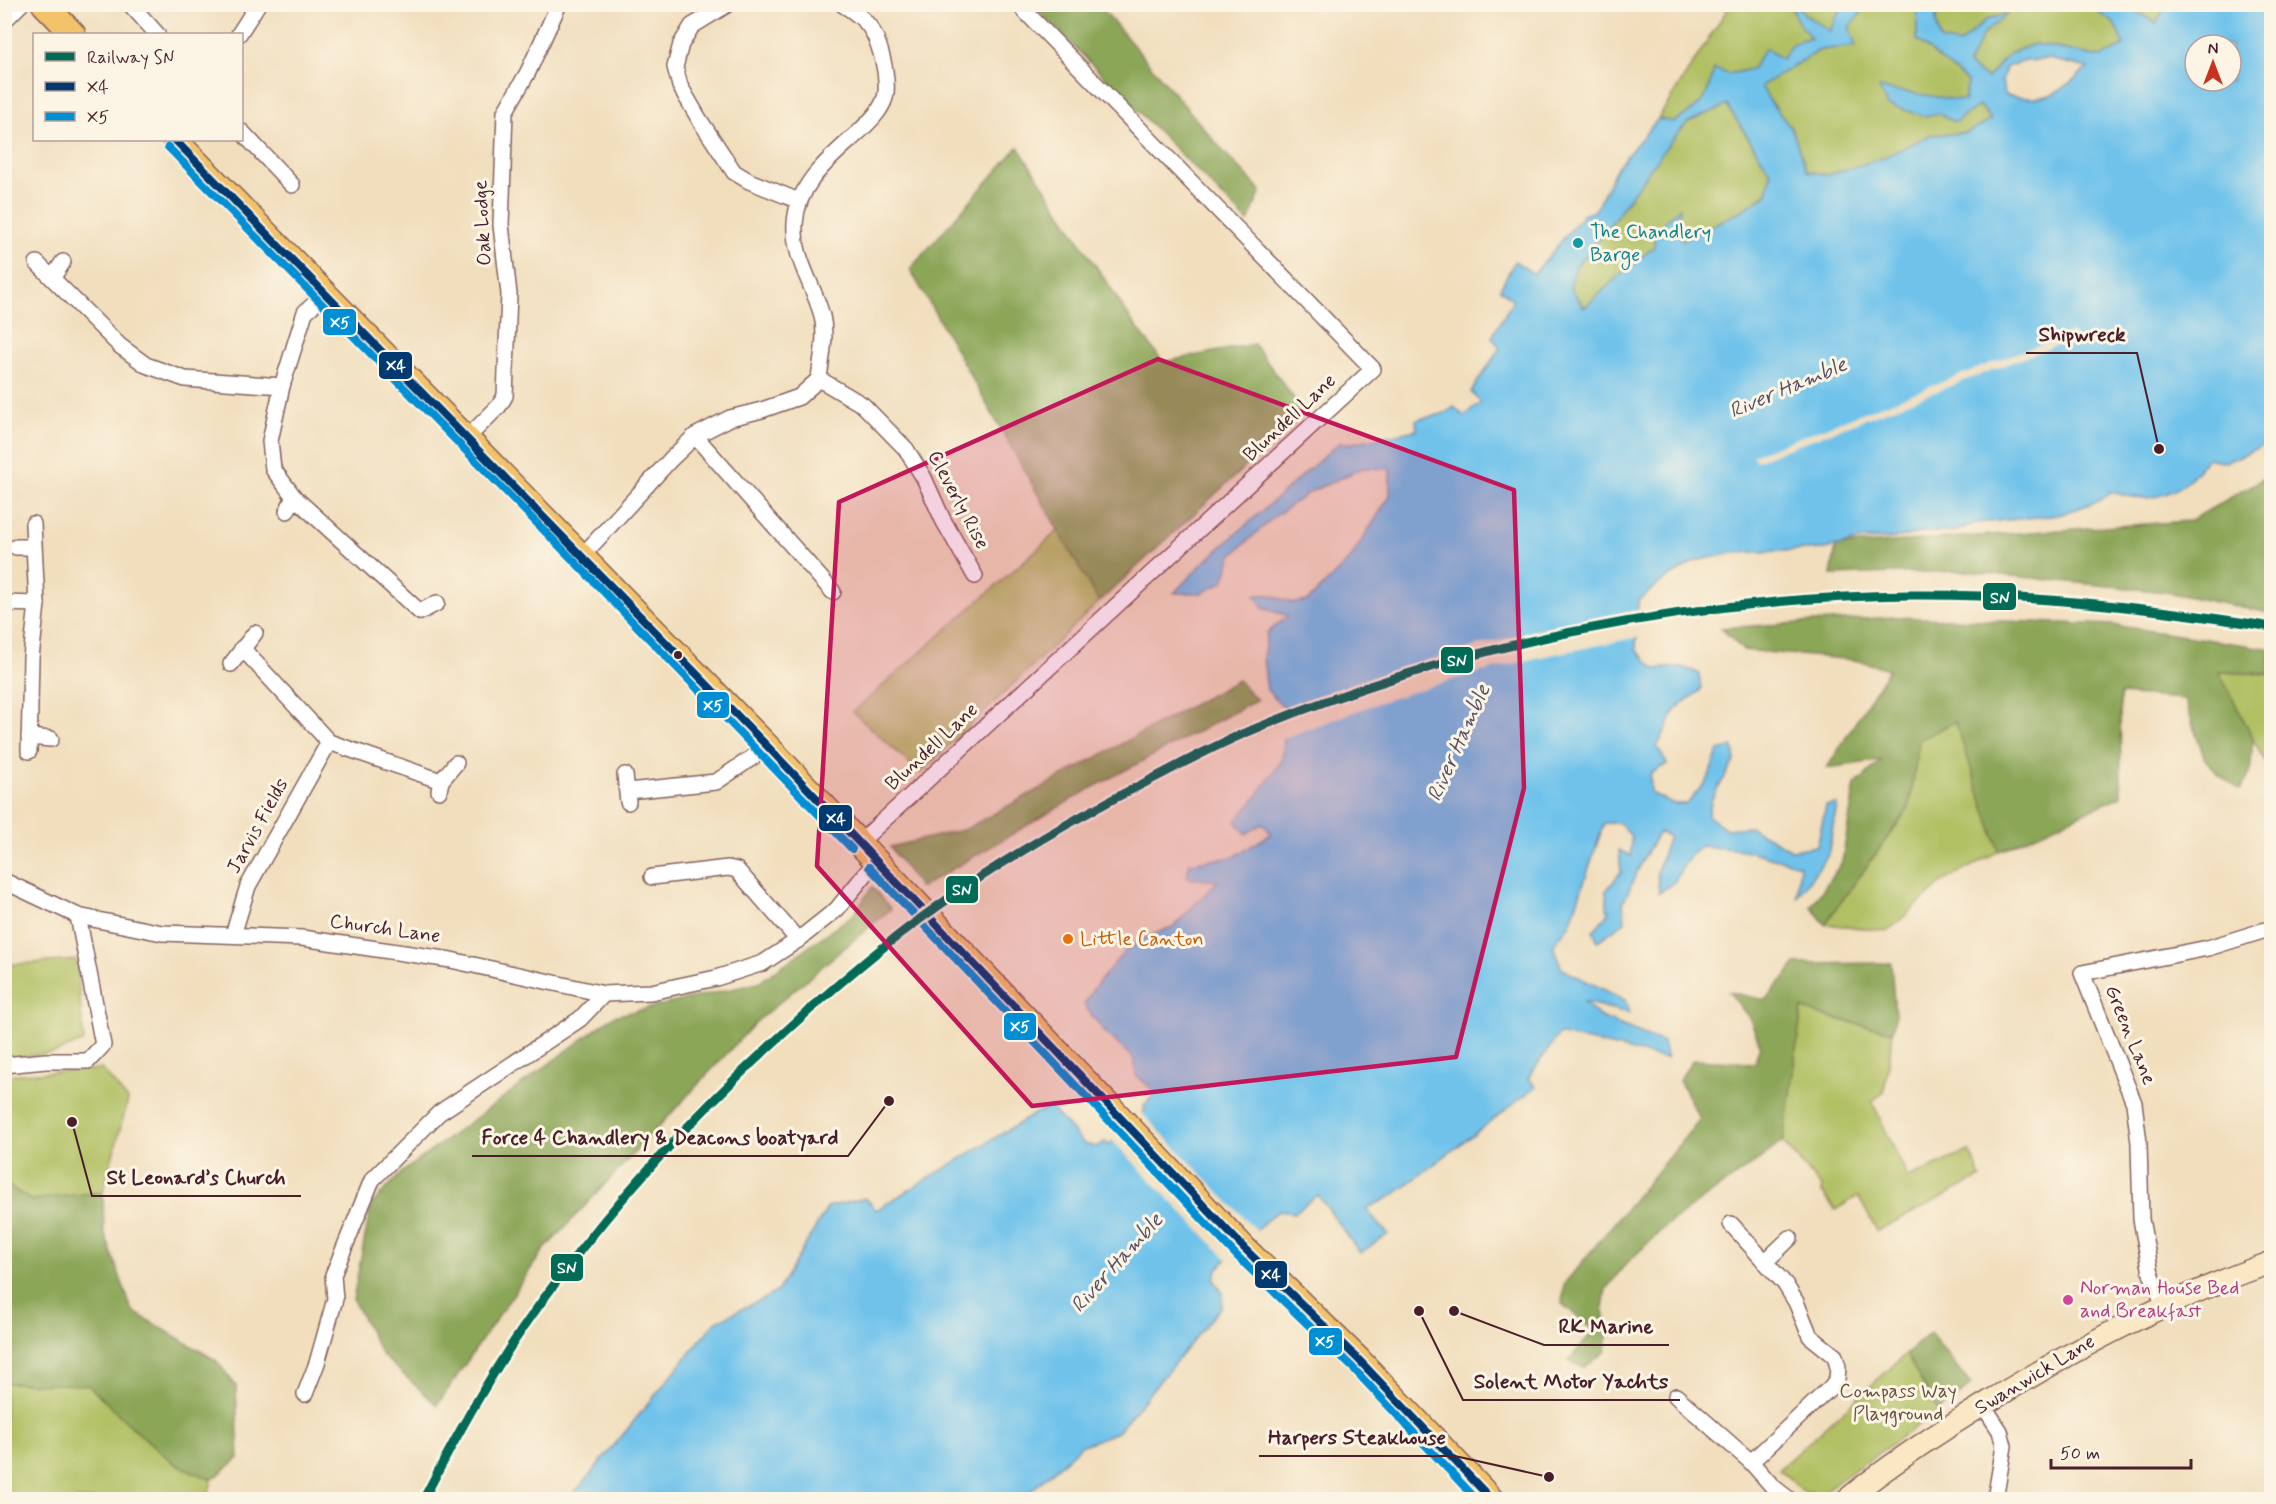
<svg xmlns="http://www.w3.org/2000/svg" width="2276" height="1504" font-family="Mynerve,sans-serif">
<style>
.green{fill:#b1c063;stroke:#7e7047;stroke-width:1.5}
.forest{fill:#8ca659;stroke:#6b6242;stroke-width:1.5}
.water{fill:#6fc2eb;stroke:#5c708b;stroke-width:1.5;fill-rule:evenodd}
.pier{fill:#f1debd}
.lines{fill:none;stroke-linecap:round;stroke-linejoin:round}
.street-casing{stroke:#84625e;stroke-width:18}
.secondary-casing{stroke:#84625e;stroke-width:24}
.primary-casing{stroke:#84625e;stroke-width:27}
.street{stroke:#fff;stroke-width:15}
.secondary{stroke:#fae7c3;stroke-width:21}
.primary{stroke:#f3c26a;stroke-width:24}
.bus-1-casing{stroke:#fcf5e5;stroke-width:12}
.bus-2-casing{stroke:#fcf5e5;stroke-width:12}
.bus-1{stroke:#013970;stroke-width:8}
.bus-2{stroke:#008ed4;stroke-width:8}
.rail-1-casing{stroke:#fcf5e5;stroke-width:14}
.rail-1{stroke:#006b56;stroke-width:9}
.marked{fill:#c2185b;fill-opacity:0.2;stroke:#c2185b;stroke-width:4.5;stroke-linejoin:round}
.culture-dot{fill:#0f9aa8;stroke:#fcf5e5;stroke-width:2}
.bus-dot{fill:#4a1f2b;stroke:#fcf5e5;stroke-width:2}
.food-dot{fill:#e8710a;stroke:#fcf5e5;stroke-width:2}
.hotel-dot{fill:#d1479c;stroke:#fcf5e5;stroke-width:2}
.labels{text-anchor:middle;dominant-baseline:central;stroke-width:6;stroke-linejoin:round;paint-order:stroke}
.street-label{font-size:20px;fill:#4a1f2b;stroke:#fcf5e5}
.culture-label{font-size:20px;fill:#0d838f;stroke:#fcf5e5;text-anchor:start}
.food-label{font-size:20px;fill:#c56008;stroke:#fcf5e5;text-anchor:start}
.hotel-label{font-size:20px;fill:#b23c85;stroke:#fcf5e5;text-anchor:start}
.park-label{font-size:20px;fill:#694f3c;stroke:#fcf5e5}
.water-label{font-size:21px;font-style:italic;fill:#555065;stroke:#fcf5e5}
.leader{fill:none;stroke:#4a1f2b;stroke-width:2}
.callout-dot{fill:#4a1f2b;stroke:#fcf5e5;stroke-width:2}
.callout-label{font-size:21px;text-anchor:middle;font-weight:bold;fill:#4a1f2b;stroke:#fcf5e5;stroke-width:6;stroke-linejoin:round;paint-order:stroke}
.line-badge{stroke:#fcf5e5;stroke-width:2}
.badge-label{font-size:16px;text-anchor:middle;font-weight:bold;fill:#fff}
</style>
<rect width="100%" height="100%" fill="#fcf5e5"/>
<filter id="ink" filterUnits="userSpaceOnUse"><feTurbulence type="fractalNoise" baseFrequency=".0167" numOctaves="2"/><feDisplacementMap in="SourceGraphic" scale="12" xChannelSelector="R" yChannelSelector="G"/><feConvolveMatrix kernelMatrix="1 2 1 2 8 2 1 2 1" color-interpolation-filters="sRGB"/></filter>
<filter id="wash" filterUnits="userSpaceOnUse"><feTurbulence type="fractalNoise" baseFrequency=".008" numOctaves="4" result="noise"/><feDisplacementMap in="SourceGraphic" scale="24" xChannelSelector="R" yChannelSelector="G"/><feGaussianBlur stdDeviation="1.35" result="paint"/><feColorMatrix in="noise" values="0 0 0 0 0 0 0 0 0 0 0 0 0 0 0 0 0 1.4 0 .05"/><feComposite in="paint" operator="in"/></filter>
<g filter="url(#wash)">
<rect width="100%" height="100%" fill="#f1debd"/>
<g class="green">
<path d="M1730,5H1792L1796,19L1811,38L1792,44L1782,59L1765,49L1752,69L1729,74L1714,70C1706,103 1702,105 1674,122L1658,119Z"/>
<polygon points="1798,5 1847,5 1841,8 1830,32 1805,14"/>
<polygon points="1861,5 1911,5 1917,12 1917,40 1968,82 1964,101 1928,97 1925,116 1980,105 1991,120 1966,133 1930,135 1883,158 1828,175 1807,171 1792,129 1771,103 1760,86 1820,50 1855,46 1849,27 1862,12"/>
<polygon points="1937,5 2088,5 2114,23 2124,46 2101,57 2035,44 2010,53 1987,78 1968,65 1983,34 2006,15 1987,19 1959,44 1940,40 1936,21"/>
<polygon points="2125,5 2167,5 2156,23"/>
<polygon points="1727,105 1771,173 1767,194 1741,211 1682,241 1676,230 1680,208 1655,247 1625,270 1585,308 1570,287 1576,266 1591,251 1669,143 1688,122"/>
<polygon points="1059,530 1099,602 920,773 853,712"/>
<polygon points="2218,672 2271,674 2271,771 2270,771"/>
<polygon points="1956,721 1999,851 1944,881 1888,931 1825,924 1909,808 1919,740"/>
<polygon points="76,960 84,1041 55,1053 5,1058 5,965"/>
<polygon points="1802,1008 1820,1015 1893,1032 1884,1092 1872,1101 1908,1178 1969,1151 1981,1177 1877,1231 1858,1196 1835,1210 1821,1191 1822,1188 1783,1142"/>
<polygon points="102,1069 128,1100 103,1192 31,1200 5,1184 5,1075"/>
<polygon points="1906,1354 1938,1411 1819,1495 1804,1492 1779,1469"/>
<polygon points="5,1383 88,1384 134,1429 174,1463 212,1480 207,1499 5,1500"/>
</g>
<g class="forest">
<polygon points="1033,5 1102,5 1105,12 1224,152 1261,191 1248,222"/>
<polygon points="1018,147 1132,321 1163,362 1254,344 1304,412 1099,602 910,269"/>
<polygon points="2271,474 2271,613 2166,592 1964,571 1831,575 1836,546 2190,521"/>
<polygon points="1894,617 2112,625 2271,649 2271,674 2219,672 2253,738 2250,773 2240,790 2220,776 2205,759 2184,699 2120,694 2121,796 1999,851 1955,721 1919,740 1909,808 1825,924 1811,907 1842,862 1855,785 1882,760 1827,768 1889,669 1855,660 1743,650 1721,628"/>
<polygon points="1238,680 1257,700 1088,790 920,888 890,847 966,829"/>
<polygon points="872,887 891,909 756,1022 543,1251 437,1405 382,1355 353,1300 371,1205 401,1173 614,1016 758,983 854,914"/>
<polygon points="1891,963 1895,1016 1893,1032 1820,1015 1802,1008 1783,1142 1667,1225 1625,1265 1606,1289 1603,1307 1608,1329 1606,1351 1584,1368 1569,1361 1594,1330 1562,1304 1564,1284 1700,1119 1679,1080 1693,1060 1755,1063 1760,1044 1750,1019 1729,992 1765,1000 1796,964"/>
<polygon points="5,1184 31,1200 103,1192 104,1231 132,1311 216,1360 236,1386 239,1458 212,1480 174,1463 134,1429 88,1385 5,1383"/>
<polygon points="1930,1333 1971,1385 1938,1411 1906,1354"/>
</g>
<path class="water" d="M1792,5H1798L1805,15L1830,31C1839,12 1838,5 1861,5L1862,12L1849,27L1856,46L1820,50L1761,86L1771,103L1792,129L1807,171L1828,175L1883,158L1930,135L1966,133L1991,120L1980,105L1955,122L1940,114L1925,116L1887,105L1879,88L1964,101L1968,82L1917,40V12L1911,5H1937L1936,21L1940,40L1959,44L1987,19L2008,14L1983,34L1968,65L1987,78L2010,53L2035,44L2101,57L2124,46L2114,23L2088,5H2125L2156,23L2167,5H2271L2272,436L2260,447L2226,462L2207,458C2191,481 2176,495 2147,498C2136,499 2121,494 2110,492L2101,500L2059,515L1976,523L1953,532H1923L1898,538L1862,540L1826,549L1733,553L1695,561L1661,582L1638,601L1636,650L1655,669L1682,667L1699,673L1701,690L1676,709L1657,747L1667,764L1650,774L1651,793L1674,804H1687L1708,779L1718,751L1733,747L1735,760L1712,798L1708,816L1727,829L1750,827L1792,850L1817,846L1826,806L1837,804L1828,855L1797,897L1800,865L1744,850L1701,846L1689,857L1674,882L1659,893L1657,872L1669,836L1659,832L1642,861L1623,903L1625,922L1598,941L1593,931L1608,914L1606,891L1621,872L1619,850L1631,856V836L1619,823H1604L1570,924L1553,946L1562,969L1625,1000L1629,1013L1584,1002L1600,1017L1663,1042L1667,1059L1559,1034L1528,1078L1536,1087L1392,1196L1366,1209L1388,1234L1360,1253L1318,1195L1294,1213L1279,1211L1272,1215L1217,1269L1214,1280L1223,1293L1222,1306L1117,1432L1081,1446L1022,1499L567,1500L585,1481L715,1322L777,1292L828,1207L866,1198L876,1210L1036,1113L1050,1107L1084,1144L1097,1147L1105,1142L1109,1145L1145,1110L1144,1106L1154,1095L1151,1088L1136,1075L1134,1059L1103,1030L1084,1005L1094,988L1124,952L1147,937L1174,926L1218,881L1187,878L1189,863L1234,857L1271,834L1263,823L1246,834L1236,821L1257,796L1282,760L1287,711L1267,690L1263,658L1267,633L1288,616L1263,608L1255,595H1270L1293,603L1308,601L1350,559L1390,496V469L1363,468L1310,492L1274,517L1232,555L1223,582L1202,593H1174L1202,564L1339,443H1352L1417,430L1416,420C1431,415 1441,418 1454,407L1464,416L1481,403L1471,392L1500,348L1492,337L1513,300L1500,289L1515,261L1534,274L1583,215L1595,211L1617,167L1658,119L1674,122C1702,105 1706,103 1714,69L1729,74L1752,69L1765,48L1782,59L1792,44L1811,38L1796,19ZM2195,45H2231V81H2195ZM2050,59L2088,68C2053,96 2050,103 2004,95L2002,80L2006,67L2025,61ZM1727,105L1771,173L1767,194L1741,211L1682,240L1676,230L1680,207L1655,232L1654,247L1625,270L1584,308L1570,287L1576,266L1591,251L1669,143L1688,122Z"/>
<g class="pier">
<polygon points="2072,332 2075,338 1756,461 1753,455"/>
<polygon points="1640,610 1639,637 1536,658 1458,678 1381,702 1281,739 1282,711 1323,694 1402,668 1480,645 1559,625"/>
<polygon points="1140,1111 1259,1233 1229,1261 1111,1139"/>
</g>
</g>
<g filter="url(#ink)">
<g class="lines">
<defs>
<g id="street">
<polyline points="130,4 157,34"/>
<polyline points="728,4 692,26 681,44 675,67 680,86 699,119 734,172 749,181 799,201"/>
<polyline points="4,21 21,4"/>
<polyline points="239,34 258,4"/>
<polyline points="242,132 292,185"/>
<polyline points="37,263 120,346 146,365 185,379 282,386"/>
<polyline points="53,277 63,262"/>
<polyline points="325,295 305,312 282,386 270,441 273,469 294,497 420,612 437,603"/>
<polyline points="819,379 863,405 906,449 924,478 943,520 975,576"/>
<polyline points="695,436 833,592"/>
<polyline points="467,438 499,406 505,396 509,294 501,225 505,112 528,72 559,4"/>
<polyline points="287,511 294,497"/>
<polyline points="16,547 33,547"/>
<path d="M583,555L671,459L695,436L730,418L762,410L799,397L819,379C821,359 827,336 822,316C814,285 793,258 795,224C797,182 832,157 861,130C871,120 884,108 886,93C887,81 885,68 882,57C875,29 867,19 842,4"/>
<polyline points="4,603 37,604"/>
<polyline points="242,648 329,742 441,781"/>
<polyline points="231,664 255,633"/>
<polyline points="29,737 51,739"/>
<polyline points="29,751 31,658 37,604 33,524"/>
<polyline points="625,775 628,802"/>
<polyline points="439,791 441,781 456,763"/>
<polyline points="628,791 716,782 768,747"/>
<polyline points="860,842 1373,369 1018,4"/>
<polyline points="652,877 728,868 737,870 798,940"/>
<polyline points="4,881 78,916 162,933 302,938 451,960 604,994 651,992 716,978 763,963 798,940 837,909 877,860"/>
<polyline points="233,935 248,886 329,742"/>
<polyline points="4,1065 46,1061 88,1061 103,1045 78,916"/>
<polyline points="1731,1224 1785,1284 1796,1302 1810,1336 1835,1356 1838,1367 1837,1379 1831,1387 1751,1462 1772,1486 1790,1500"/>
<polyline points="1765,1262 1790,1238"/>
<polyline points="2164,1306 2151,1273 2141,1219 2139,1143 2134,1103 2082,973 2208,948 2272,928"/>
<polyline points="305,1394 317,1363 335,1299 333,1275 372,1180 439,1113 580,1019 604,994"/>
<polyline points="1676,1396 1751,1462"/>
<polyline points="1983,1405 2000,1431 2004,1446 1995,1500"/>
</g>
<path id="secondary" d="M1846,1500C1892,1462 1942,1430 1993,1399C2084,1344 2171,1298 2272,1262"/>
<g id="primary">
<polyline points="44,4 73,34"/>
<polyline points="175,140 768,747 1245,1249 1359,1360 1492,1500"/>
</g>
</defs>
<use href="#street" class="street-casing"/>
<use href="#secondary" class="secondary-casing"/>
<use href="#primary" class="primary-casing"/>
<use href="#street" class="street"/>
<use href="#secondary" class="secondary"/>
<use href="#primary" class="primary"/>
<defs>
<polyline id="bus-1" points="175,140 768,747 1245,1249 1359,1360 1492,1500"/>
<g id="bus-2">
<polyline points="168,147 575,562 852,849"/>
<polyline points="869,867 1237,1256 1352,1367 1477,1500"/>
</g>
</defs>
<use href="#bus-1" class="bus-1-casing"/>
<use href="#bus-2" class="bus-2-casing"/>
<use href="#bus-1" class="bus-1"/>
<use href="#bus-2" class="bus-2"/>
<defs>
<path id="rail-1" d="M423,1500C454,1441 485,1383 523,1328C598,1219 687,1121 785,1032C834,987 884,944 938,906C1007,857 1080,815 1156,777C1185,762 1214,746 1245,733C1453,645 1684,598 1910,595C2031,594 2152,608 2272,627"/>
</defs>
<use href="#rail-1" class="rail-1-casing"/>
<use href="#rail-1" class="rail-1"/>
</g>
</g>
<path class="marked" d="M1158,359L1514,490L1524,788L1456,1057L1032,1106L817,866L839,502Z"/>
<circle class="culture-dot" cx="1578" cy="243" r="6"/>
<circle class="bus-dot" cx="678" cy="655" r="5"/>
<circle class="food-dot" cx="1068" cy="939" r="6"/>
<circle class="hotel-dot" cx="2068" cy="1300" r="6"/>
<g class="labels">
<g class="street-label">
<text transform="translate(483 223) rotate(-93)">Oak Lodge</text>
<text transform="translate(1290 418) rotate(-43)">Blundell Lane</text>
<text transform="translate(958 500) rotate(62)">Cleverly Rise</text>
<text transform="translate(932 747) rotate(-43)">Blundell Lane</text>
<text transform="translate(258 826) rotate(-61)">Jarvis Fields</text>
<text transform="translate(385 929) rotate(8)">Church Lane</text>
<text transform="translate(2130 1035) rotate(68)">Green Lane</text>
<text transform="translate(2035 1375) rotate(-31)">Swanwick Lane</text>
</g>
<g class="culture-label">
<text x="1590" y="232">The Chandlery<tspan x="1590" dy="23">Barge</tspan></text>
</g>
<g class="food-label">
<text x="1080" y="939">Little Canton</text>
</g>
<g class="hotel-label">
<text x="2080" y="1288">Norman House Bed<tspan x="2080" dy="23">and Breakfast</tspan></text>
</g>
<g class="park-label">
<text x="1898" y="1391">Compass Way<tspan x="1898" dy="23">Playground</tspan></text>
</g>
<g class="water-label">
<text transform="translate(1788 388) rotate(-23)">River Hamble</text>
<text transform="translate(1459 743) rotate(-66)">River Hamble</text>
<text transform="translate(1117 1263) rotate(-48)">River Hamble</text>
</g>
</g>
<path class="leader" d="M2159 449L2137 353H2026M889 1101L848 1156H472M72 1122L92 1196H301M1454 1311L1544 1345H1669M1419 1311L1463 1400H1680M1549 1477L1455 1456H1259"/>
<g class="callout-dot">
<circle cx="2159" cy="449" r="6"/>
<circle cx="889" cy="1101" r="6"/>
<circle cx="72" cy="1122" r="6"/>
<circle cx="1454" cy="1311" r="6"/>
<circle cx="1419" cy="1311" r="6"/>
<circle cx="1549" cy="1477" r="6"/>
</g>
<g class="callout-label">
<text x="2082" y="341">Shipwreck</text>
<text x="660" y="1144">Force 4 Chandlery &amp; Deacons boatyard</text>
<text x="196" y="1184">St Leonard’s Church</text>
<text x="1606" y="1333">RK Marine</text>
<text x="1571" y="1388">Solent Motor Yachts</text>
<text x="1357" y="1444">Harpers Steakhouse</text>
</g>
<g class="line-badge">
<rect x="322" y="308" width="35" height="28" rx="6" fill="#008ed4"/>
<rect x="378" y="351" width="35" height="29" rx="6" fill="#013970"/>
<rect x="1982" y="582" width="35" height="29" rx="6" fill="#006b56"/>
<rect x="1440" y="646" width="34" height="28" rx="6" fill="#006b56"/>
<rect x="696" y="691" width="34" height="28" rx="6" fill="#008ed4"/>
<rect x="818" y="804" width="35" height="28" rx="6" fill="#013970"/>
<rect x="945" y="875" width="34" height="29" rx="6" fill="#006b56"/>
<rect x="1003" y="1012" width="34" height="29" rx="6" fill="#008ed4"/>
<rect x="550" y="1253" width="34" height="29" rx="6" fill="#006b56"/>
<rect x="1254" y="1260" width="34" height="29" rx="6" fill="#013970"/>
<rect x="1308" y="1327" width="35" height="29" rx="6" fill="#008ed4"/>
</g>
<g class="badge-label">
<text x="340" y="328">X5</text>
<text x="396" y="371">X4</text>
<text x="2000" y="603">SN</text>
<text x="1457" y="666">SN</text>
<text x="713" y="711">X5</text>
<text x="836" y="824">X4</text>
<text x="962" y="895">SN</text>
<text x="1020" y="1032">X5</text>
<text x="567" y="1273">SN</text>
<text x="1271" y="1280">X4</text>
<text x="1325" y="1347">X5</text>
</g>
<rect width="2276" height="1504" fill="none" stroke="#fcf5e5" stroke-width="24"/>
<rect x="33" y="33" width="210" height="108" fill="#fcf5e5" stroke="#b59f9b" stroke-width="1.5"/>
<rect x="45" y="52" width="30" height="9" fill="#006b56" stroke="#b59f9b" stroke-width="1.5"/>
<text x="87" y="63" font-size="18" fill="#4a1f2b">Railway SN</text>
<rect x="45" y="82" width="30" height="9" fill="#013970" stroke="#b59f9b" stroke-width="1.5"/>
<text x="87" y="93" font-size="18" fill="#4a1f2b">X4</text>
<rect x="45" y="112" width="30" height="9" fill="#008ed4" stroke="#b59f9b" stroke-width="1.5"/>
<text x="87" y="123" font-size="18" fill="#4a1f2b">X5</text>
<g transform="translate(2213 63)"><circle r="28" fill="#fcf5e5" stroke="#b59f9b" stroke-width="1.5"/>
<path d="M0-4.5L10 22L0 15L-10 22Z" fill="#c8321e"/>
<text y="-9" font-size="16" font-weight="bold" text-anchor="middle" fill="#4a1f2b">N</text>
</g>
<path d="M2051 1459v9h140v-9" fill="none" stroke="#4a1f2b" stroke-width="3"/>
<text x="2060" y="1459" font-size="18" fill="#4a1f2b" stroke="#fcf5e5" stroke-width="4.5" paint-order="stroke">50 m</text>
</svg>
